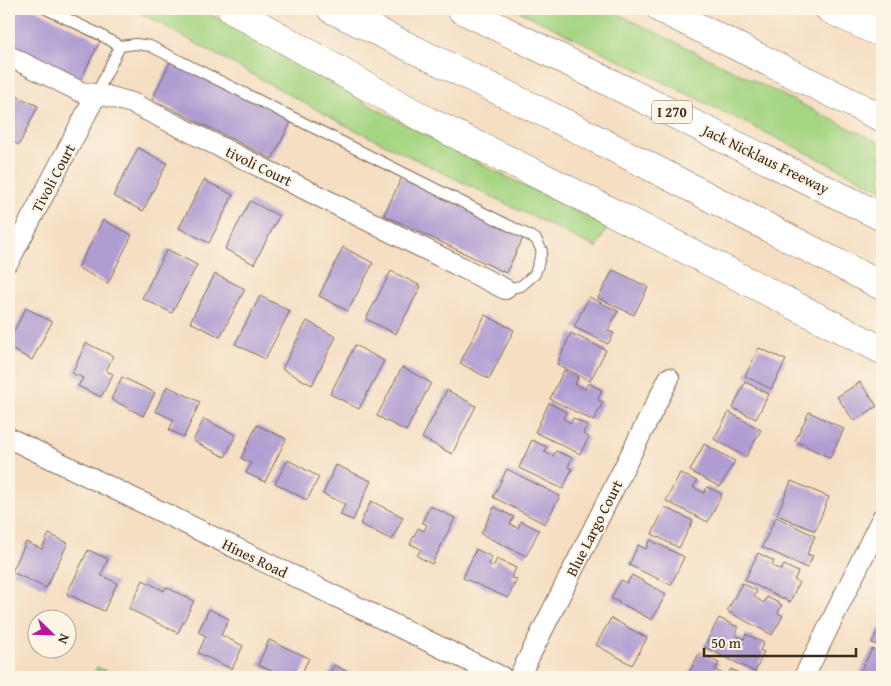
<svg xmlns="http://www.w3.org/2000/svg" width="891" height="686" font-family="'Gentium Book Plus',serif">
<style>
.green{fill:#a5d583;stroke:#708050}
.building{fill:#af9dd2}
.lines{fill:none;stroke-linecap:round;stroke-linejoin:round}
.lane-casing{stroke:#7c6957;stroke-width:12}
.street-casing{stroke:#7c6957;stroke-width:22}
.highway-casing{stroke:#7c6957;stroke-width:29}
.lane{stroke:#fff;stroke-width:10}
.street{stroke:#fff;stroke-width:20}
.highway{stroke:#fff;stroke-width:28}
.labels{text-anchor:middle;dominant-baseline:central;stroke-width:4;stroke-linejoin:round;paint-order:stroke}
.shield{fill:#fcf5e5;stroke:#75675a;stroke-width:1}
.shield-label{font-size:14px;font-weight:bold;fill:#3b2a1e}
.street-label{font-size:15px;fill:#3b2a1e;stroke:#fcf5e5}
</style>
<rect width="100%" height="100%" fill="#fcf5e5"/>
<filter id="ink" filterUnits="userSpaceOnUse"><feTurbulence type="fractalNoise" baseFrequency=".02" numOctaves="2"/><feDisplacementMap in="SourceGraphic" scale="10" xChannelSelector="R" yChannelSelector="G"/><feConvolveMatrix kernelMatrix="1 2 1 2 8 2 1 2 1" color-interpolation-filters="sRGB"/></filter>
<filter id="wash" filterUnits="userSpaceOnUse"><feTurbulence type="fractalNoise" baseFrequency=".0096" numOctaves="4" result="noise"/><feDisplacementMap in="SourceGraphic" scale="20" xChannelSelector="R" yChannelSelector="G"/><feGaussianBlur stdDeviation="1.12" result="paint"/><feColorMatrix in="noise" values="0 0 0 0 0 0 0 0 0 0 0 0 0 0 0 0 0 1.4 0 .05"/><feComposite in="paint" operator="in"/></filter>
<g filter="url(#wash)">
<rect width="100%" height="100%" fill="#f5dec2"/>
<g class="green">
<polygon points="133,9 201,9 371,106 493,170 607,227 597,248 343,124"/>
<polygon points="515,9 608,9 882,144 882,190"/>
<polygon points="97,667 120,677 93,677"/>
</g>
<g id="blocks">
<g class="building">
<polygon points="9,9 34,9 100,41 80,81 9,45"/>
<polygon points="171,60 292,120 272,159 152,99"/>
<polygon points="10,93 38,106 19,145 9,140 9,96"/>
<polygon points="138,148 167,163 143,211 113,196"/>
<polygon points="402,177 524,236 506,273 384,215"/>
<polygon points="204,180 233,195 209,243 179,228"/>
<polygon points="250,201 279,216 254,264 225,249"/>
<polygon points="103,220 132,235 108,283 78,268"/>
<polygon points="343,247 373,263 348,311 319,296"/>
<polygon points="167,249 197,265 172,313 142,298"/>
<polygon points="613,270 648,287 634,315 598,298"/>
<polygon points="391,271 421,286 396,334 366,319"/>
<polygon points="215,274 245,289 220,337 190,322"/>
<polygon points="260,296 290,311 265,359 235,344"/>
<polygon points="589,297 618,311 608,331 614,333 608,344 574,327"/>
<polygon points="26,308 52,322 32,360 9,348 9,340"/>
<polygon points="485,315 514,330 489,379 460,363"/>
<polygon points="307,321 336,337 312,385 282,369"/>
<polygon points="571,333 606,350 590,381 557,364"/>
<polygon points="86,343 113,356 106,371 113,374 101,397 78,386 83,378 72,373"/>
<polygon points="355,345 384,361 359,409 330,394"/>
<polygon points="759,348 786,360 771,389 745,376"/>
<polygon points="402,367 431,383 406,431 377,416"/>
<polygon points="564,370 578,377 575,384 585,389 588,383 602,390 598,400 603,402 594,421 550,399"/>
<polygon points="122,377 155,393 143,416 111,399"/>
<polygon points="745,382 769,394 756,419 733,408"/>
<polygon points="860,382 877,406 854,421 837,397"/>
<polygon points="167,386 200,402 184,437 169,430 174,420 155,411"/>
<polygon points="447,390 476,406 452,454 422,438"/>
<polygon points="549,403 566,412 563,419 571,423 573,418 587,425 583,434 589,437 580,454 535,432"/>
<polygon points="729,412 761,430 746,457 714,439"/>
<polygon points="809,412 844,429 830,458 795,441"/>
<polygon points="204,419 236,435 225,457 193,441"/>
<polygon points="257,425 286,439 265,482 246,473 251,463 241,458"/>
<polygon points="532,440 547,447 544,452 553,456 556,451 572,458 568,467 572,469 563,489 519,468"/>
<polygon points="704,444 735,461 720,487 690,471"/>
<polygon points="288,460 319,477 307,500 275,483"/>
<polygon points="336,465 371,481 353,520 340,515 345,504 323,494"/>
<polygon points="507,469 560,496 545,524 493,497"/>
<polygon points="680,473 697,481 693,487 704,493 707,487 722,494 708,522 666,501"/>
<polygon points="791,481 829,497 815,531 777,515"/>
<polygon points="371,501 403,517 392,540 360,524"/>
<polygon points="430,506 455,518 432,564 417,556 421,549 410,544 418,528 424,531 427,525 422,522"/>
<polygon points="494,507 514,517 510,524 518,528 521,521 539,530 526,556 481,534"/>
<polygon points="665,507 693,521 679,548 652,534"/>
<polygon points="776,517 815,536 807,554 813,556 807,568 762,547"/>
<polygon points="49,534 68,543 46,588 12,572 26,542 42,549"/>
<polygon points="650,540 684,557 671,585 629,565 638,545 646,549"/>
<polygon points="476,549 492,557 489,564 493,567 497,559 516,568 511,578 517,579 508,598 463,578"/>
<polygon points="88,550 108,559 101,575 117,583 104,611 67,594"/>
<polygon points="758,553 774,561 772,566 781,570 784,565 798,572 794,580 799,582 790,602 745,580"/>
<polygon points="632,575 666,594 652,620 611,598 621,580 627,583"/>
<polygon points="143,580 164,591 166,587 194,601 178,633 129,609"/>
<polygon points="742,583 757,591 754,597 764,603 767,597 782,605 778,613 783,616 772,635 727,611"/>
<polygon points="209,609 229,619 221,635 243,646 232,669 198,653 206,636 198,632"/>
<polygon points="611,618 647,638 632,665 596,645"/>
<polygon points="719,618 738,627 735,635 744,639 746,634 764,643 760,650 764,652 755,672 704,647"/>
<polygon points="879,628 882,630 882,647 872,643"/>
<polygon points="269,640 309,658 300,677 286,677 258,665"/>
<polygon points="872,649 882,654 882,677 860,677 858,676"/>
<polygon points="699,653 719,663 715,670 727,676 731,669 747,677 687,677"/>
<polygon points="334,665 355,675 354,677 328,677"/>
</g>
</g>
</g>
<g filter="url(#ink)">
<use href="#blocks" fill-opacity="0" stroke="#7c6957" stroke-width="1"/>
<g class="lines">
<defs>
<g id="lane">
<polyline points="46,9 97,33 120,46"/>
<polyline points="96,95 120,46 136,44 150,46 536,239 542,251 535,274 521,286 505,289"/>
</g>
<g id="street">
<polyline points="9,56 81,92 107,96 132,103 505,289"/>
<polyline points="9,261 96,95"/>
<polyline points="9,438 502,677"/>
<polyline points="519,677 669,378"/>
<polyline points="804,677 882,518"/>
</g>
<g id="highway">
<polyline points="231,9 428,121 549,180 882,350"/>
<polyline points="331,9 571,126 882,286"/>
<polyline points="461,9 882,217"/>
<polyline points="661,9 882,118"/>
<polyline points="829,9 882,34"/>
</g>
</defs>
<use href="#lane" class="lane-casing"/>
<use href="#street" class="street-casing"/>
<use href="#highway" class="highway-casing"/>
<use href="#lane" class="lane"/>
<use href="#street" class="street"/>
<use href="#highway" class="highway"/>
</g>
</g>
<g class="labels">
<rect class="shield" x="652" y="100.5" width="40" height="23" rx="4"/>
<g class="shield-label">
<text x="672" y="112">I 270</text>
</g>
<g class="street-label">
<text transform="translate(766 159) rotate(26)">Jack Nicklaus Freeway</text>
<text transform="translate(259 166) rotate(26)">tivoli Court</text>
<text transform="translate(53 178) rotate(-62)">Tivoli Court</text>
<text transform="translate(594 528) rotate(-63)">Blue Largo Court</text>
<text transform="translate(255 558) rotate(26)">Hines Road</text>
</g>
</g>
<rect width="891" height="686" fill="none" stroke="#fcf5e5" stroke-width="30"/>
<g transform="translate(52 634) rotate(113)"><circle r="24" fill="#fcf5e5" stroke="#afa495"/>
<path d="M0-4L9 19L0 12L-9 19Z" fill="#b5179e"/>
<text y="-8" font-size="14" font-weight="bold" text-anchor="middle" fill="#3b2a1e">N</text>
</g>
<path d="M704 648v8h152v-8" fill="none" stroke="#3b2a1e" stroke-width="2.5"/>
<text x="711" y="648" font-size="15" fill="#3b2a1e" stroke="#fcf5e5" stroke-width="4" paint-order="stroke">50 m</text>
</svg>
